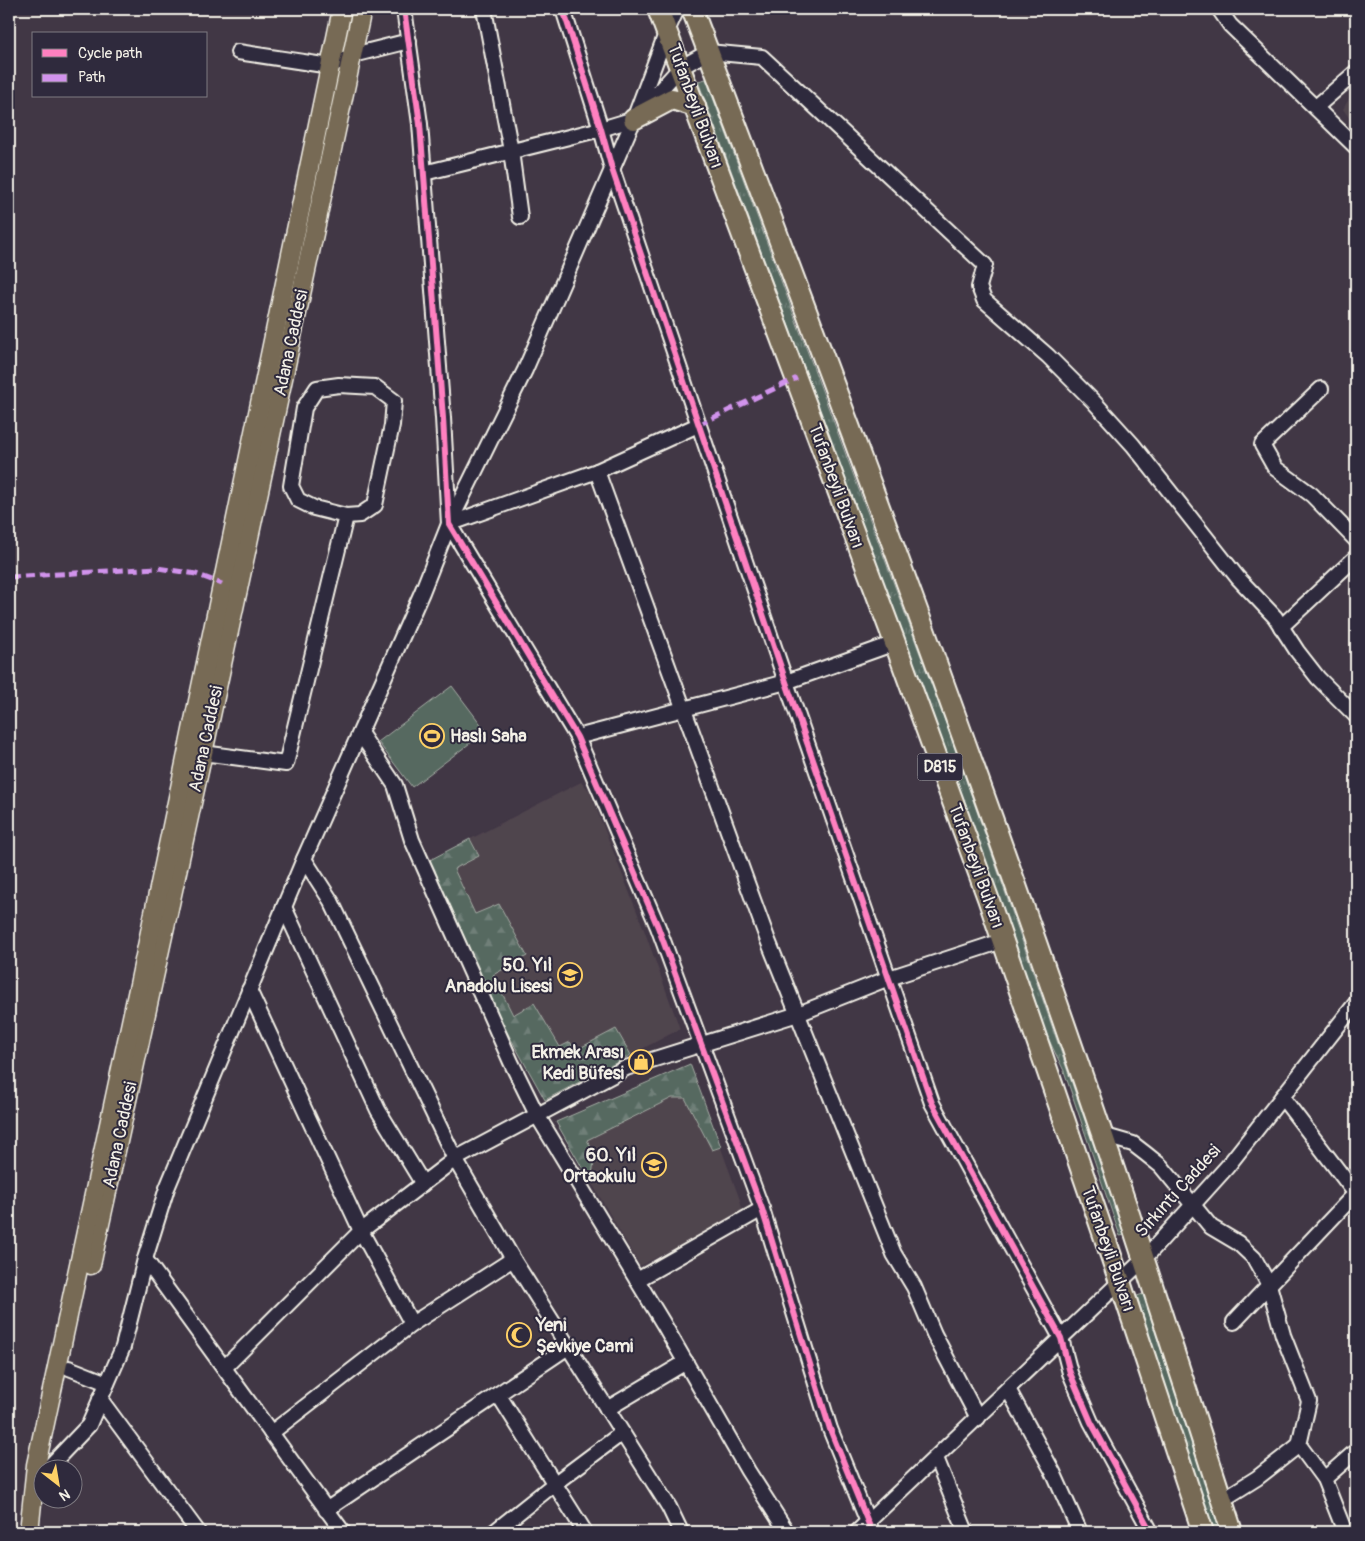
<svg xmlns="http://www.w3.org/2000/svg" width="1365" height="1541" font-family="Pangolin,sans-serif">
<style>
.built{fill:#50444e}
.grass{fill:url(#grass-tufts);stroke:#a5ada4}
.forest{fill:url(#forest-firs);stroke:#a5ada4}
.pitch{fill:#566961;stroke:#a5ada4}
.lines{fill:none;stroke-linecap:round;stroke-linejoin:round}
.minor-casing{stroke:#f4f1e8;stroke-width:18}
.major-casing{stroke:#f4f1e8;stroke-width:21}
.highway-casing{stroke:#f4f1e8;stroke-width:24}
.minor{stroke:#2f2a3d;stroke-width:14}
.major{stroke:#776a54;stroke-width:18}
.highway{stroke:#776a54;stroke-width:20}
.quiet{stroke:#d193ec;stroke-width:5;stroke-dasharray:10 5;stroke-linecap:butt}
.cycleway-casing{stroke:#2f2a3d;stroke-width:9}
.cycleway{stroke:#ff80c0;stroke-width:6}
.labels{text-anchor:middle;dominant-baseline:central;stroke-width:4;stroke-linejoin:round;paint-order:stroke}
.shield{fill:#2f2a3d;stroke:#b9b5b5;stroke-width:1}
.shield-label{font-size:16px;font-weight:bold;fill:#f4f1e8}
.street-label{font-size:18px;fill:#f4f1e8;stroke:#2f2a3d}
.poi-label{font-size:18px;font-weight:bold;fill:#f4f1e8;stroke:#2f2a3d;text-anchor:end}
</style>
<defs>
<pattern id="grass-tufts" width="24" height="20" patternUnits="userSpaceOnUse" patternTransform="scale(1.25)"><rect width="24" height="20" fill="#566961"/><path d="M3 7l-1-3M5 7V3M7 7l1-3M15 17l-1-3M17 17v-4M19 17l1-3" fill="none" stroke="#6f7f78"/></pattern>
<pattern id="forest-firs" width="22" height="20" patternUnits="userSpaceOnUse" patternTransform="scale(1.25)"><rect width="22" height="20" fill="#566961"/><path d="M5 1l3.5 6h-7zM16 11l3.5 6h-7z" fill="#6f7f78"/></pattern>
</defs>
<rect width="100%" height="100%" fill="#413745"/>
<filter id="ink" filterUnits="userSpaceOnUse"><feTurbulence type="fractalNoise" baseFrequency=".02" numOctaves="2"/><feDisplacementMap in="SourceGraphic" scale="10" xChannelSelector="R" yChannelSelector="G"/><feConvolveMatrix kernelMatrix="1 2 1 2 8 2 1 2 1" color-interpolation-filters="sRGB"/></filter>
<g filter="url(#ink)">
<g class="built">
<polygon points="1356,90 1356,128 1343,109 1352,94"/>
<polygon points="581,782 589,790 643,927 680,1029 545,1100 502,1023 428,861"/>
<polygon points="690,1064 740,1200 743,1213 640,1266 556,1122"/>
</g>
<g class="grass">
<polygon points="706,79 951,737 1125,1235 1120,1236 1064,1071 1048,1038 943,743 698,81"/>
<polygon points="1143,1294 1221,1532 1211,1532 1137,1296"/>
</g>
<g class="forest">
<polygon points="470,839 479,856 454,869 475,914 499,904 527,956 493,975 513,1015 534,1003 560,1047 570,1042 576,1050 616,1029 631,1055 545,1100 502,1023 428,861"/>
<polygon points="690,1064 721,1147 712,1150 685,1098 672,1098 587,1140 595,1154 591,1183 556,1122"/>
</g>
<polygon class="pitch" points="452,686 486,731 412,787 378,742"/>
<g class="lines">
<defs>
<g id="minor">
<polyline points="404,9 420,124 443,418 449,524 577,737 658,927 762,1209 830,1429 872,1532"/>
<polyline points="484,9 511,151 520,217"/>
<polyline points="563,9 601,129 612,169 786,682 932,1103 1061,1338 1070,1373 1091,1422 1151,1532"/>
<polyline points="1219,9 1230,25 1356,147"/>
<polyline points="238,52 330,66 353,55 409,41"/>
<polyline points="1316,107 1356,72"/>
<polyline points="424,173 601,129 634,119 680,68 708,52 762,57 985,265 979,287 984,300 1048,356 1094,402 1133,445 1238,578 1275,617 1297,651 1318,678 1356,716"/>
<polygon points="339,385 375,387 394,401 392,425 375,505 360,515 346,516 314,508 298,500 291,486 304,408 317,388"/>
<polyline points="1321,389 1262,445 1275,468 1312,495 1356,540"/>
<polyline points="597,471 767,938 894,1254 914,1287 934,1334 978,1418"/>
<polyline points="449,524 597,471 698,425"/>
<polyline points="1281,627 1356,557"/>
<polyline points="360,733 395,785 412,840 511,1062 537,1115 663,1323 748,1471 787,1532"/>
<polyline points="577,737 786,682 895,643"/>
<polyline points="203,753 286,764 346,516"/>
<polyline points="304,859 331,901 455,1159 513,1259 669,1507 681,1532"/>
<polyline points="284,907 378,1110 423,1184"/>
<polyline points="249,990 361,1231 412,1324"/>
<polyline points="1282,1097 1356,1194"/>
<polyline points="1102,1135 1133,1144 1146,1154 1161,1166 1211,1227 1238,1243 1254,1258 1269,1285 1283,1335 1309,1401 1299,1445 1324,1479 1345,1532"/>
<polyline points="145,1259 343,1532"/>
<polyline points="637,1280 762,1209"/>
<polyline points="1234,1322 1356,1193"/>
<polyline points="69,1368 107,1383"/>
<polyline points="224,1368 361,1231 455,1159 626,1068 798,1014 889,978 1002,941"/>
<polyline points="1008,1389 1053,1472 1080,1532"/>
<polyline points="498,1394 585,1532"/>
<polyline points="100,1399 198,1532"/>
<polyline points="607,1409 686,1362"/>
<polyline points="271,1433 412,1324 513,1259"/>
<polyline points="936,1458 966,1532"/>
<polyline points="48,1468 89,1425 123,1347 145,1259 167,1188 304,859 422,592 449,524 525,370 634,119 667,31 677,9"/>
<polyline points="1324,1479 1356,1451"/>
<polyline points="1222,1500 1257,1478 1299,1445"/>
<polyline points="326,1510 568,1347"/>
<polyline points="494,1532 554,1484 622,1433"/>
<polyline points="857,1532 1144,1259 1227,1167 1356,1003"/>
</g>
<g id="major">
<polyline points="91,1265 203,753 362,9"/>
<polyline points="29,1532 36,1465 140,980 342,9"/>
</g>
<g id="highway">
<polyline points="658,9 895,643 988,898 1120,1282 1203,1532"/>
<path d="M692,9C843,406 992,805 1127,1208C1163,1316 1197,1424 1232,1532"/>
<polyline points="634,119 672,99 695,106"/>
</g>
</defs>
<use href="#minor" class="minor-casing"/>
<use href="#major" class="major-casing"/>
<use href="#highway" class="highway-casing"/>
<use href="#minor" class="minor"/>
<use href="#major" class="major"/>
<use href="#highway" class="highway"/>
<g class="quiet">
<polyline points="698,425 797,378"/>
<polyline points="9,577 158,568 196,574 222,584"/>
</g>
<defs>
<g id="cycleway">
<polyline points="404,9 420,124 443,418 449,524 577,737 658,927 762,1209 830,1429 872,1532"/>
<polyline points="563,9 601,129 612,169 786,682 932,1103 1061,1338 1070,1373 1091,1422 1151,1532"/>
</g>
</defs>
<use href="#cycleway" class="cycleway-casing"/>
<use href="#cycleway" class="cycleway"/>
</g>
</g>
<defs>
<symbol id="stadium-ring" viewBox="-11 -11 22 22"><circle r="9.5" fill="#2f2a3d" stroke="#ffd166" stroke-width="1.5"/><path d="M0-5a6.5 5 0 1 0 0 10a6.5 5 0 1 0 0-10ZM-3.5-1.8h7v3.6h-7Z" fill="#ffd166"/></symbol>
<symbol id="school-ring" viewBox="-11 -11 22 22"><circle r="9.5" fill="#2f2a3d" stroke="#ffd166" stroke-width="1.5"/><path d="M0-5L7-2L0 1L-7-2ZM-4 1L0 2.5L4 1V4Q0 6-4 4Z" fill="#ffd166"/></symbol>
<symbol id="shop-ring" viewBox="-11 -11 22 22"><circle r="9.5" fill="#2f2a3d" stroke="#ffd166" stroke-width="1.5"/><path d="M-5-2.5h2.3a2.7 3.5 0 0 1 5.4 0H5L5.5 6h-11ZM-1.5-2.5h3a1.5 2.3 0 0 0-3 0Z" fill="#ffd166"/></symbol>
<symbol id="mosque-ring" viewBox="-11 -11 22 22"><circle r="9.5" fill="#2f2a3d" stroke="#ffd166" stroke-width="1.5"/><path d="M3.5-4.9A6 6 0 1 0 3.5 4.9A5 5 0 1 1 3.5-4.9Z" fill="#ffd166"/></symbol>
</defs>
<g fill-rule="evenodd">
<use href="#stadium-ring" x="418" y="722" width="28" height="28"/>
<use href="#school-ring" x="556" y="961" width="28" height="28"/>
<use href="#shop-ring" x="627" y="1048" width="28" height="28"/>
<use href="#school-ring" x="640" y="1151" width="28" height="28"/>
<use href="#mosque-ring" x="505" y="1321" width="28" height="28"/>
</g>
<g class="labels">
<rect class="shield" x="917.5" y="753.5" width="45" height="27" rx="4"/>
<g class="shield-label">
<text x="940" y="767">D815</text>
</g>
<g class="street-label">
<text transform="translate(695 106) rotate(70)">Tufanbeyli Bulvarı</text>
<text transform="translate(291 343) rotate(-78)">Adana Caddesi</text>
<text transform="translate(836 486) rotate(70)">Tufanbeyli Bulvarı</text>
<text transform="translate(206 739) rotate(-78)">Adana Caddesi</text>
<text transform="translate(976 866) rotate(70)">Tufanbeyli Bulvarı</text>
<text transform="translate(120 1135) rotate(-78)">Adana Caddesi</text>
<text transform="translate(1178 1191) rotate(-48)">Sırkıntı Caddesi</text>
<text transform="translate(1108 1249) rotate(71)">Tufanbeyli Bulvarı</text>
</g>
<g class="poi-label">
<text x="450" y="736" text-anchor="start">Haslı Saha</text>
<text x="552" y="965">50. Yıl<tspan x="552" dy="21">Anadolu Lisesi</tspan></text>
<text x="624" y="1052">Ekmek Arası<tspan x="624" dy="21">Kedi Büfesi</tspan></text>
<text x="636" y="1155">60. Yıl<tspan x="636" dy="21">Ortaokulu</tspan></text>
<text x="536" y="1325" text-anchor="start">Yeni<tspan x="536" dy="21">Şevkiye Cami</tspan></text>
</g>
</g>
<rect width="1365" height="1541" fill="none" stroke="#2f2a3d" stroke-width="30"/>
<rect x="15" y="15" width="1335" height="1511" fill="none" stroke="#f4f1e8" stroke-width="2" filter="url(#ink)"/>
<rect x="32" y="32" width="175" height="65" fill="#2f2a3d" stroke="#7e7a81"/>
<rect x="42" y="49" width="25" height="8" fill="#ff80c0" stroke="#7e7a81"/>
<text x="78" y="58" font-size="15" fill="#f4f1e8">Cycle path</text>
<rect x="42" y="74" width="25" height="8" fill="#d193ec" stroke="#7e7a81"/>
<text x="78" y="82" font-size="15" fill="#f4f1e8">Path</text>
<g transform="translate(58 1484) rotate(149)"><circle r="24" fill="#2f2a3d" stroke="#7e7a81"/>
<path d="M0-4L9 19L0 12L-9 19Z" fill="#ffd166"/>
<text y="-8" font-size="14" font-weight="bold" text-anchor="middle" fill="#f4f1e8">N</text>
</g>
</svg>
